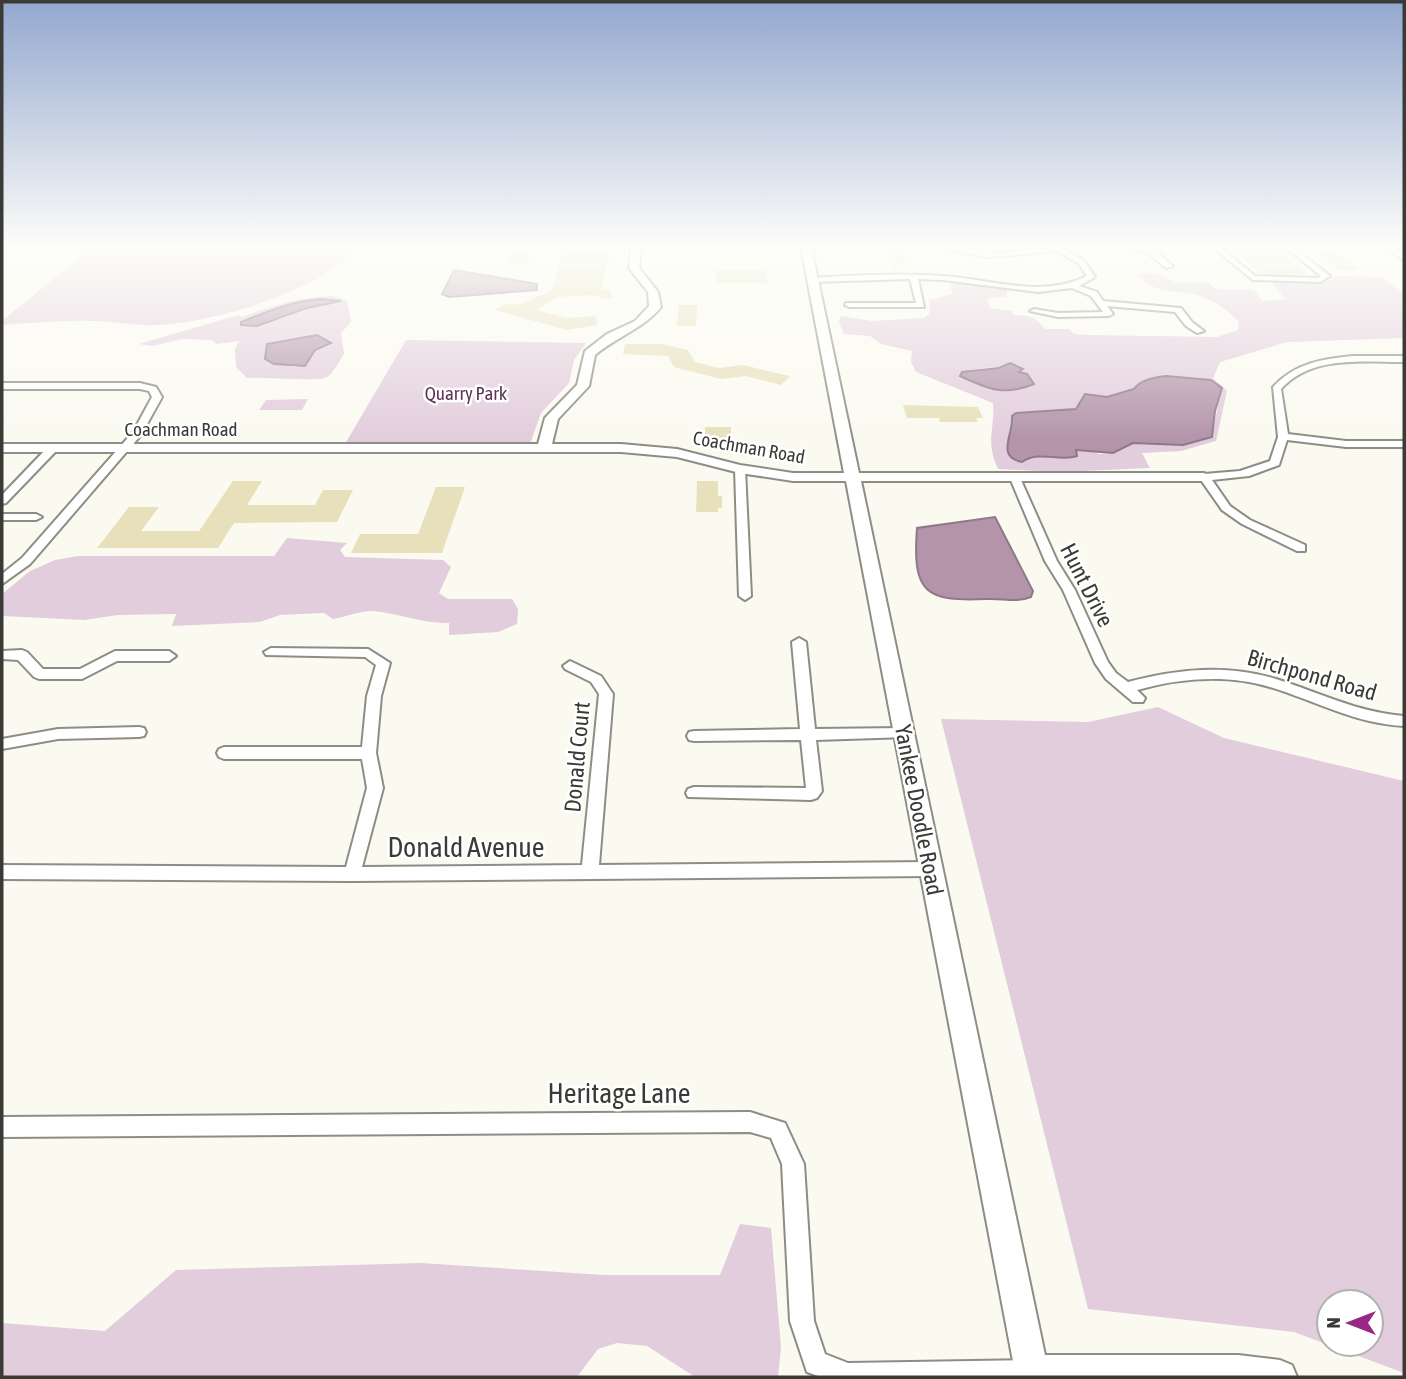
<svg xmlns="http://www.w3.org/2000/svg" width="1406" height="1379" font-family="'Asap Condensed',sans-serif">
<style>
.green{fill:#e2cddc;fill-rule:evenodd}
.water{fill:#b394aa;stroke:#8f7988;stroke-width:2}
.building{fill:#e7e0bb}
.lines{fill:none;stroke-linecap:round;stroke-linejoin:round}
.street-casing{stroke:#8e8d85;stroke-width:4}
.secondary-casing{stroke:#8e8d85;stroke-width:4}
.street{fill:#fff;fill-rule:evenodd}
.secondary{fill:#fff;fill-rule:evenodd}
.labels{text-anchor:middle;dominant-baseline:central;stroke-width:5;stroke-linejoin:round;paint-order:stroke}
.far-park-label{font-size:19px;fill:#5f3355;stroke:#fff}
.far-street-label{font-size:19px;fill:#3a3a37;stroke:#fff}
.street-label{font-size:23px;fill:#3a3a37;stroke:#fff}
.near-street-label{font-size:28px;fill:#3a3a37;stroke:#fff}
</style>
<rect width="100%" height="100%" fill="#fbfaf1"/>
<g class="green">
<path d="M92,247H357C320,292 214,322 157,325C135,326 114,321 93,321C62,320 32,323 2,325V321Z"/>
<path d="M1138,273H1156L1175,282H1209L1215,289L1254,290L1262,301L1285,299L1272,283C1291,283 1319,287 1336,276L1382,277L1404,294V338L1287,342L1220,362L1213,378L1227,391L1216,441L1181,451L1142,453L1150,468L1060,472L998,469C985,441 995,431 993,403L916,372L911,362L912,351L881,344L870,336L844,334L839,322L841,316L872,321L925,318L930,312L929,300L953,294L949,281L1007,289V297L986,299L991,308L1011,311L1014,315C1029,315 1036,317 1045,329H1069L1074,334L1087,335L1217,337L1238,330L1239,322C1228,311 1218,302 1203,297C1179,288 1153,297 1138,273ZM993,367L1025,373L1033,382C1009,398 984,388 960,376L970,370ZM1221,388L1212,437L1183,445L1133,443L1113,453L1100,454L1088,450L1030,457L1008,439L1012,432V416L1024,412L1076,410L1085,394L1107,397L1134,389Z"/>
<path d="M333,296L347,301L351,322L341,333L344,354C339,361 334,373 327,377C319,382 262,377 247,378L236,367L235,349L239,341L216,344L212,340L183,339L152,346L139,344L238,315L242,317C273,305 300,297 333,296ZM309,300L339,303C305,302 275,331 241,322ZM316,335L330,343L315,350L295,367L274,364L294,341Z"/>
<polygon points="406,340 586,343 574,360 569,383 541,413 530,444 345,444"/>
<polygon points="308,399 302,410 259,410 266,400"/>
<path d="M287,538L347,543L340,550L345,557L443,560L451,567L439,593L448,599H512L518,609L517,624L498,632L449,635V623C423,624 399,613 372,611C360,611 345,617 333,619L324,613L280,615L260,622L172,626L176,614L118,615L84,620L2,616V594L30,571L55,560L78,556H274Z"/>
<path d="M1158,707L1224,738L1404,781V1373L1294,1332L1088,1309L941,719L1088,722ZM1329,1302H1371V1344H1329Z"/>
<polygon points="740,1224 771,1228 781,1347 778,1377 695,1377 647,1346 617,1343 598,1349 577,1377 2,1377 2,1323 105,1331 176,1270 421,1263 604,1275 720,1275"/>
</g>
<g class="water">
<polygon points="454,270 537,284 537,290 449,297 442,294"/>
<path d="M322,299L341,301L307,308L257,326L241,325V322C266,312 295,300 322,299Z"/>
<polygon points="317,335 331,343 315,350 305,366 274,364 265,359 267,344"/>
<path d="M1010,363L1023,369L1019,372L1027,374L1034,384C1005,396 990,390 960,376L962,372L999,368Z"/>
<path d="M1166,376L1211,380L1222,388L1215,411L1212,437L1183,445L1133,443L1113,453L1076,450L1077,456C1059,462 1039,450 1022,462C995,457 1014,434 1012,416L1016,413L1076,409L1085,394L1107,397L1134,389C1141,379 1154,378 1166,376Z"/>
<path d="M995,517L1033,591L1031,597C1016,603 1003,598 987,599C925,602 912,593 917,528Z"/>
</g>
<g class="building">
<polygon points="885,247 903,247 907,258 893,270"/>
<polygon points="1231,247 1276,247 1308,274 1260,274"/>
<polygon points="514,250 532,250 526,265 507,265"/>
<polygon points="564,250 611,250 601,290 609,289 614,298 605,299 594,295 558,297 536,310 567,318 595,316 598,325 567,330 495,310 509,303 519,305 552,290"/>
<polygon points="1315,253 1336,253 1360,270 1338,270"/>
<polygon points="766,269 768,283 716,283 715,270"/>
<polygon points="679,305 697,305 696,326 677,326"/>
<polygon points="625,344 662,344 688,350 695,362 719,368 743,365 790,376 781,385 746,376 721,379 674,367 668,356 623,354"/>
<polygon points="903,405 978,407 983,418 976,418 978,422 940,422 939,418 907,418"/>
<rect x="705" y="427" width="26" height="11"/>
<polygon points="233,481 262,481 247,505 315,505 323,490 353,490 337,522 234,523 218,548 97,548 129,507 159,507 141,531 199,531"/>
<polygon points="697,481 718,481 718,496 722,496 722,508 718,508 718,512 696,512"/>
<polygon points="436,487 465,487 442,553 351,553 360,534 418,534"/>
</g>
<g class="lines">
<defs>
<g id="street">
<path d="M945,247L1003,253L1060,247L1084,261L1095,277L1079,286L1097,292L1103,301L1181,308L1192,322L1204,331L1197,333L1186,326L1175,312L1107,306L1113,314L1109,316L1058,317L1030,311L1034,309L1058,313L1103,312L1091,296L1072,288L1038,292L943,280L918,279L924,307H849L845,305L846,303H916L910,279L812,282L808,280L812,278C855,275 899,273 943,276C992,279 1040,299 1087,276L1079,264L1058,251L989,257L962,253Z"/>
<polygon points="1125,247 1153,249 1173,266 1166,268 1148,253"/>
<polygon points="1212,247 1220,247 1255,276 1318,278 1321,276 1285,247 1293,247 1330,276 1320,282 1253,280"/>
<polygon points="1383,247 1392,247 1404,255 1404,260"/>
<path d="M1353,356H1404V362C1362,362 1312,355 1281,389L1288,434L1346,441H1404V447H1346L1287,440L1279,465L1249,476L1212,480L1230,506L1250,520L1305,545V551H1297L1242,524L1222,510L1199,477L1204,474L1240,471L1270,461L1278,437L1273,387C1295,363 1322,359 1353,356Z"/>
<polygon points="2,383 140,383 156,387 162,397 141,435 30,564 2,584 2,574 22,558 133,432 152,397 149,391 140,389 2,389"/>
<polygon points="53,445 58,448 57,450 6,503 2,504 2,495 49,446"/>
<polygon points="740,466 745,469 751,596 745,600 739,596 735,469"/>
<path d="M1015,475L1020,478L1057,561L1075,590L1108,662L1116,673L1128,682C1178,669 1226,664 1276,679C1321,693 1356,712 1404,716V726C1356,724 1316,701 1270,687C1227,674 1180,678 1137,690L1145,698L1143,702H1133L1120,691L1106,679L1095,663L1063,590L1045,561L1010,478Z"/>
<polygon points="2,514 36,514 42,517 36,520 2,520"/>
<polygon points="799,638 806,642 815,729 903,728 908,729 910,733 908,737 816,740 822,791 817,798 811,800 688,797 686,793 688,789 694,787 806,788 801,740 694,741 689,740 687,736 689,732 694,731 800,729 792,642"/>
<polygon points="271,648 368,649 390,663 381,696 376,753 383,788 362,867 582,865 599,694 591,682 565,669 563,666 570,661 601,676 613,694 599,865 931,862 937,864 939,869 937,874 931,876 352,881 2,879 2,865 346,867 367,788 362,759 224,759 219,757 217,753 219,749 224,747 362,747 367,696 376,665 365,657 266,655 264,652"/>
<polygon points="22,650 27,652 43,669 80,669 115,651 169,651 176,656 169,661 117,661 82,679 39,679 34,677 18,660 2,659 2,651"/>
<polygon points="139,727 144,728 146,732 144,736 139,737 58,739 2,749 2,739 58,729"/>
<polygon points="750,1112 785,1123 804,1164 814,1321 825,1354 848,1363 1032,1360 1041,1363 1044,1372 1042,1377 821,1377 807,1372 790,1321 782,1164 771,1138 750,1132 2,1137 2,1117"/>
</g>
<path id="secondary" d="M631,247H641L639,268L658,292L661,307C643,329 616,337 595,355L589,386L558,419L552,444H621L677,449L740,465L793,473H844L801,247H811L859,473H1204L1211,477L1204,481H861L1045,1355H1238L1280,1360L1292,1365L1297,1377H1016L846,481H793L740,473L677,457L621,452H2V444H538L545,418L577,385L585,351L607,334L635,321L649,306L648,292L629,268Z"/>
</defs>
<use href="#street" class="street-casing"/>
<use href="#secondary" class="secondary-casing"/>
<use href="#street" class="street"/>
<use href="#secondary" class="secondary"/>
</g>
<linearGradient id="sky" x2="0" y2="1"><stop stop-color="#93a7cf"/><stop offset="0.56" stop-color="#fdfdf9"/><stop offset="1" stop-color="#fdfdf9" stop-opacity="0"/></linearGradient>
<rect width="1406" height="440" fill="url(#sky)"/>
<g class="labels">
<g class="far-park-label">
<text x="466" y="393">Quarry Park</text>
</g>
<g class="far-street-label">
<text x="181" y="429">Coachman Road</text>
<text transform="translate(749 447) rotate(10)">Coachman Road</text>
</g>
<g class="street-label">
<text transform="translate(1087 585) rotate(63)">Hunt Drive</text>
<text transform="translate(1312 675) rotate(16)">Birchpond Road</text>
<text transform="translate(577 757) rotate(-85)">Donald Court</text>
<text transform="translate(919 810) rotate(79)">Yankee Doodle Road</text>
</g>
<g class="near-street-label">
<text x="466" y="847">Donald Avenue</text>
<text x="619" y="1093">Heritage Lane</text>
</g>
</g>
<rect width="1406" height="1379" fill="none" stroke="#3a3a37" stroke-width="7"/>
<g transform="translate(1350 1323) rotate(270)"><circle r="33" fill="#ffffff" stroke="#b0b0af" stroke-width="2"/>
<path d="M0-5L12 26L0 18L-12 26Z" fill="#992785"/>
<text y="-10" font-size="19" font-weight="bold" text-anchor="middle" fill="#3a3a37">N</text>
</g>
</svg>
